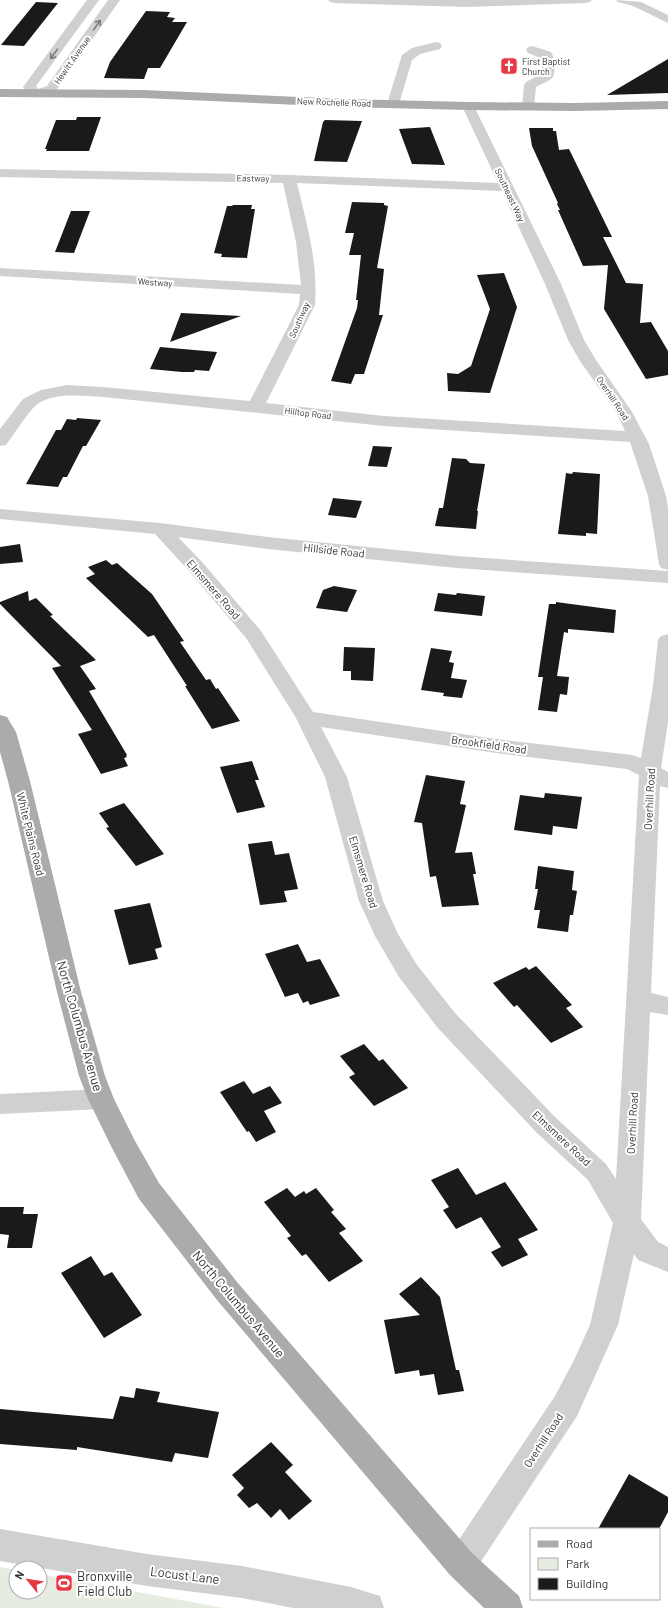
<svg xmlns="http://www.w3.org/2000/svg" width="668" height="1608" font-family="Barlow,sans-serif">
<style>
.green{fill:#e6ecdf}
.building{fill:#1a1a1a}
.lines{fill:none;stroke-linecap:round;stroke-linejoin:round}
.minor{fill:#d0d0d0;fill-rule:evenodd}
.major{fill:#ababab;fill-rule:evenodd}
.oneway{stroke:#7a7a7a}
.labels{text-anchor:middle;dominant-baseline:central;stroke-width:4;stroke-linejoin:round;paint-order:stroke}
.far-street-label{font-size:9px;fill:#333;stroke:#fff}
.far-poi-label{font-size:9px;fill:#333;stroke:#fff;text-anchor:start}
.street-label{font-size:11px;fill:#333;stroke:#fff}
.near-street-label{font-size:13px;fill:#333;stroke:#fff}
.near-poi-label{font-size:13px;fill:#333;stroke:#fff;text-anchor:start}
</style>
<rect width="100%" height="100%" fill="#fff"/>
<polygon class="green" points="0,1567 16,1570 16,1592 40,1592 40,1574 224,1608 0,1608"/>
<g class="building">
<polygon points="36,2 58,3 24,46 1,45"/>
<polygon points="146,11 170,12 167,17 175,18 172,22 187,22 160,68 148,68 144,79 104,78 110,62"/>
<polygon points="668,59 668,93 607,95"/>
<polygon points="77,117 101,117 89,151 46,151 47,149 45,149 56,120 76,120"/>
<polygon points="325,120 362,121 347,162 314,161 323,122"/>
<polygon points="430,127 445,165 412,164 399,129"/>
<polygon points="529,128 553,128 553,131 556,131 559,150 569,149 612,237 603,237 626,283 643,284 640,323 651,322 668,351 668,375 646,379 604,309 608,265 583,266 558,210 560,210 557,204 558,203 532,146"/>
<polygon points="352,202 384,203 384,205 388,206 377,268 384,269 379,315 383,315 364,374 355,374 351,384 331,381 357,308 358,300 356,300 361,255 349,255 354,233 345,233"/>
<polygon points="233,205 252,205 251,209 255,209 247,258 221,257 222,254 214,253 227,206 232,206"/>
<polygon points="71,211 90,211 74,253 55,252"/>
<polygon points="504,273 517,307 490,393 448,391 447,373 458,374 471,366 490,309 477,275"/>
<polygon points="181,313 241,316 170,342"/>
<polygon points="160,347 217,352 209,371 195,370 194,372 182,372 150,369"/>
<polygon points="77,418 101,420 86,446 83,446 67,477 63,477 58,487 26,484 56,430 61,430 67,419 76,420"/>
<polygon points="373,446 392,447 387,467 368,466"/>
<polygon points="452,458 466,459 470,463 485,464 477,511 478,511 476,529 435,526 439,508 443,508"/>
<polygon points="573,472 600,474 597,534 586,533 586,536 558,534 566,473 572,474"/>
<polygon points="333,498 362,501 356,518 328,515"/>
<polygon points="20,544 23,562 0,564 0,547"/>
<polygon points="106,560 112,565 117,563 152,594 184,641 180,642 206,680 210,679 216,689 218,688 240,721 212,729 185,686 187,686 154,635 148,637 86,578 95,574 88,567"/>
<polygon points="334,586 357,590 347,612 316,608 323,590"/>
<polygon points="28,591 29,601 36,598 53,615 50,616 96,660 80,666 96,689 89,691 127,755 126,756 127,757 124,758 128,766 101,774 78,734 92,730 52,668 61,666 0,604 0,602"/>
<polygon points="438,593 456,595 457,593 485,596 482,616 434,611"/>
<polygon points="556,602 616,610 614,633 568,629 568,633 564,632 557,676 569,677 567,695 560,694 557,712 538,710 543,677 538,677 549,604 556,604"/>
<polygon points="344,647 375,648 373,681 351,680 351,671 343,671"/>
<polygon points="431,648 452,651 449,662 454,663 451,678 467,680 462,698 443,696 444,693 421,690"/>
<polygon points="252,761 259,780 255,780 265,807 237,813 220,767"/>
<polygon points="426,775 465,781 460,804 466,805 455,853 472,852 476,874 473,874 479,905 442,907 436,876 430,877 422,823 414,822"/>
<polygon points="545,793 582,797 577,829 553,826 552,835 514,830 520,795 544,798"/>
<polygon points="124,803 164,854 136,866 106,828 109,827 99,813"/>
<polygon points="272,841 275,855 289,853 298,889 284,891 287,902 260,905 248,844"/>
<polygon points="538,866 574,871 572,890 577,891 573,915 570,915 568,932 537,928 540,910 534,910 538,889 535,889"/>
<polygon points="150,903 162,947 155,949 158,959 129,965 114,910"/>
<polygon points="298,944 307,962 320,959 340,996 310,1005 308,1001 303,1003 298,993 285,997 265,954"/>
<polygon points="536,966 572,1005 566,1008 583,1027 551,1043 517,1005 514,1007 493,983 526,967 529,970"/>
<polygon points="364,1044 379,1061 383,1059 408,1088 374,1106 349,1077 355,1074 340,1056"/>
<polygon points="244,1081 253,1094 270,1086 282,1103 264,1111 276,1132 256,1142 249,1131 247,1132 220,1092"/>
<polygon points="458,1168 476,1195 505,1182 538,1230 518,1239 528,1255 502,1267 491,1252 501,1247 481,1217 456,1229 443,1210 449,1207 431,1180"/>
<polygon points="287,1188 295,1197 304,1191 306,1194 316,1188 334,1210 331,1212 346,1229 339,1233 363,1261 329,1282 306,1254 302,1256 287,1238 291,1236 264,1202"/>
<polygon points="0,1207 24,1207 23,1214 38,1214 32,1248 7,1248 9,1235 0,1234"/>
<polygon points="91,1256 104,1276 112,1272 142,1315 104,1338 61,1273"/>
<polygon points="421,1277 440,1297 456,1370 459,1370 464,1391 438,1395 434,1374 420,1376 419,1370 395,1374 384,1320 420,1315 399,1294"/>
<polygon points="136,1388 160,1392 157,1402 219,1412 208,1458 175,1453 172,1462 77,1447 77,1450 0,1444 0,1409 113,1419 120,1396 134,1398"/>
<polygon points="271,1442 293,1465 285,1472 312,1501 289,1520 280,1509 271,1518 257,1503 249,1508 237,1495 244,1488 232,1475"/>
<polygon points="629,1474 668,1497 668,1512 659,1529 598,1529"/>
</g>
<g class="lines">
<g class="minor">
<path d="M87,0H99L36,86L38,89L47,86L108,0H120L55,92C41,95 33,101 23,87Z"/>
<polygon points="328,0 592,0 590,2 586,3 467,7 334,3 330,2"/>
<polygon points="616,0 641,2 668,15 668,23 633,6 618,2"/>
<polygon points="436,42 440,43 442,46 440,49 420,54 412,60 399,104 398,107 388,107 387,104 402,55 412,48"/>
<path d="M532,46L551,52C555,58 556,70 553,77C550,81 541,84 536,87L534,107L533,110H523L522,107L524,85L526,82L541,74L543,59L528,53L526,50L528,47Z"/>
<path d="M468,102L473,103L474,106L561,284L584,340L596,360L632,412L649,444L666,496L668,508V570L661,568L659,564L648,496L630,442L384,426L103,397C82,396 51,391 34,407C24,418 15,433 6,445L0,446V429L23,399L41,390L67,385L103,387L250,401L299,305L300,294L0,276V268L301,285L296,242L283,183L0,177V169L289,175L498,183L462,106L463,103ZM297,183L502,191L545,284L568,340L580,361L616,412L625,431L384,416L266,403L315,305C318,262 307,225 297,183Z"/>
<path d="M0,509L160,523L268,537L457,556L668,571V583L457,568L268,549L178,537L203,563L261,631L313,712L496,739L632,755L641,758L653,686L658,640L661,636L668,634V722L661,768L668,772V788L660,786L651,993L668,997V1015L650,1012L641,1219L658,1242L668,1247V1272L638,1260L634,1254L618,1325L577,1416L472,1575L461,1580L450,1575L445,1564L450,1553L555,1396L573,1362L590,1325L613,1223L588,1180L537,1133L437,1027L399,977L375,936L359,901L325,777L296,718L246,638L189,571L155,534L0,519ZM321,727L496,753L627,769L639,775L616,1179L606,1164L555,1117L455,1013L417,965L398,934L383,901L347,777Z"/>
<polygon points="101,1089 110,1092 114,1099 110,1106 101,1109 0,1114 0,1094"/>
<polygon points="0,1529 147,1554 242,1566 351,1587 380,1596 384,1608 293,1608 242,1598 147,1586 0,1561"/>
</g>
<g class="major">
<polygon points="0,89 143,90 345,99 468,102 575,103 668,101 668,109 575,111 468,110 345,107 143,98 0,97"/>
<polygon points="0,715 7,717 16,732 30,781 81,992 105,1076 114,1099 135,1141 159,1183 237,1282 472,1553 519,1596 523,1608 484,1608 450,1575 217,1300 139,1199 112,1148 88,1099 79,1076 57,992 8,781 0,752"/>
</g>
</g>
<defs><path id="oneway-shaft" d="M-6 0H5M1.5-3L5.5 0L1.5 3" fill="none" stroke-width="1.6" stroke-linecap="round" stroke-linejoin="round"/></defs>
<g class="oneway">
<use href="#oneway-shaft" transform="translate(97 25) rotate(-55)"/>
<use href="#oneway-shaft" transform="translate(54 54) rotate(126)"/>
</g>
<defs>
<symbol id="church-square" viewBox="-11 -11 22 22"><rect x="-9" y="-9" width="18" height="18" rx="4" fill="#e63946" stroke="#fff"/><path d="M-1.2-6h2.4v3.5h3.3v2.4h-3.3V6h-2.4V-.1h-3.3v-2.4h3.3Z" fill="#fff"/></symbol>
<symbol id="stadium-square" viewBox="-11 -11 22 22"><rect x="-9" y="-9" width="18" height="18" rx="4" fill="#e63946" stroke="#fff"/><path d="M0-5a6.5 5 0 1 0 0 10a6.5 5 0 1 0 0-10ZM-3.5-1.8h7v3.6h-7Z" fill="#fff"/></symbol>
</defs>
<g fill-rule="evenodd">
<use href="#church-square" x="499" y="56" width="20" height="20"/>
<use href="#stadium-square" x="54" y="1573" width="20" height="20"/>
</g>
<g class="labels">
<g class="far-street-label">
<text transform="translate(72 60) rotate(-55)">Hewitt Avenue</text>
<text transform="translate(334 102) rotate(2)">New Rochelle Road</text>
<text transform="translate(253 178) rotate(1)">Eastway</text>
<text transform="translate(510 195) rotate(65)">Southeast Way</text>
<text transform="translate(155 282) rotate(4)">Westway</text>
<text transform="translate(299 320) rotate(-66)">Southway</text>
<text transform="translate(613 398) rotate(56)">Overhill Road</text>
<text transform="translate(308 413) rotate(7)">Hilltop Road</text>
</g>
<g class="far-poi-label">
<text x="522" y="61">First Baptist<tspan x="522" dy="10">Church</tspan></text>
</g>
<g class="street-label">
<text transform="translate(334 550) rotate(6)">Hillside Road</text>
<text transform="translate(214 589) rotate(49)">Elmsmere Road</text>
<text transform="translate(489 744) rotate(8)">Brookfield Road</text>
<text transform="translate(649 799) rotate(-87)">Overhill Road</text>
<text transform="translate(31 834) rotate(76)">White Plains Road</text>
<text transform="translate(364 872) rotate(73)">Elmsmere Road</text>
<text transform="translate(632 1123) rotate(-87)">Overhill Road</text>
<text transform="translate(562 1138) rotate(43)">Elmsmere Road</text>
<text transform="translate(543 1440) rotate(-57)">Overhill Road</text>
</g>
<g class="near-street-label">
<text transform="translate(80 1026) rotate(74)">North Columbus Avenue</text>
<text transform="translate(239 1304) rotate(50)">North Columbus Avenue</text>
<text transform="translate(185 1575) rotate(7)">Locust Lane</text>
</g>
<g class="near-poi-label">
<text x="77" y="1576">Bronxville<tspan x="77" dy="15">Field Club</tspan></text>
</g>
</g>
<rect x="530" y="1528" width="130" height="72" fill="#ffffff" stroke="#adadad"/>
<rect x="538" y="1541" width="20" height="6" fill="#ababab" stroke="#adadad"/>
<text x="566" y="1548" font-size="12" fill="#333333">Road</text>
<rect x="538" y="1558" width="20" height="12" fill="#e6ecdf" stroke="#adadad"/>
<text x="566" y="1568" font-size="12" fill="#333333">Park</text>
<rect x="538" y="1578" width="20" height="12" fill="#1a1a1a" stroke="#adadad"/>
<text x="566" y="1588" font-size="12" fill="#333333">Building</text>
<g transform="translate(28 1580) rotate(300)"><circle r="19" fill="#ffffff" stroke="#adadad"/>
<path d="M0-3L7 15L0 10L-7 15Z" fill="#e63946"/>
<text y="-6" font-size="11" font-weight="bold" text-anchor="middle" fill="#333333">N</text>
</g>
</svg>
